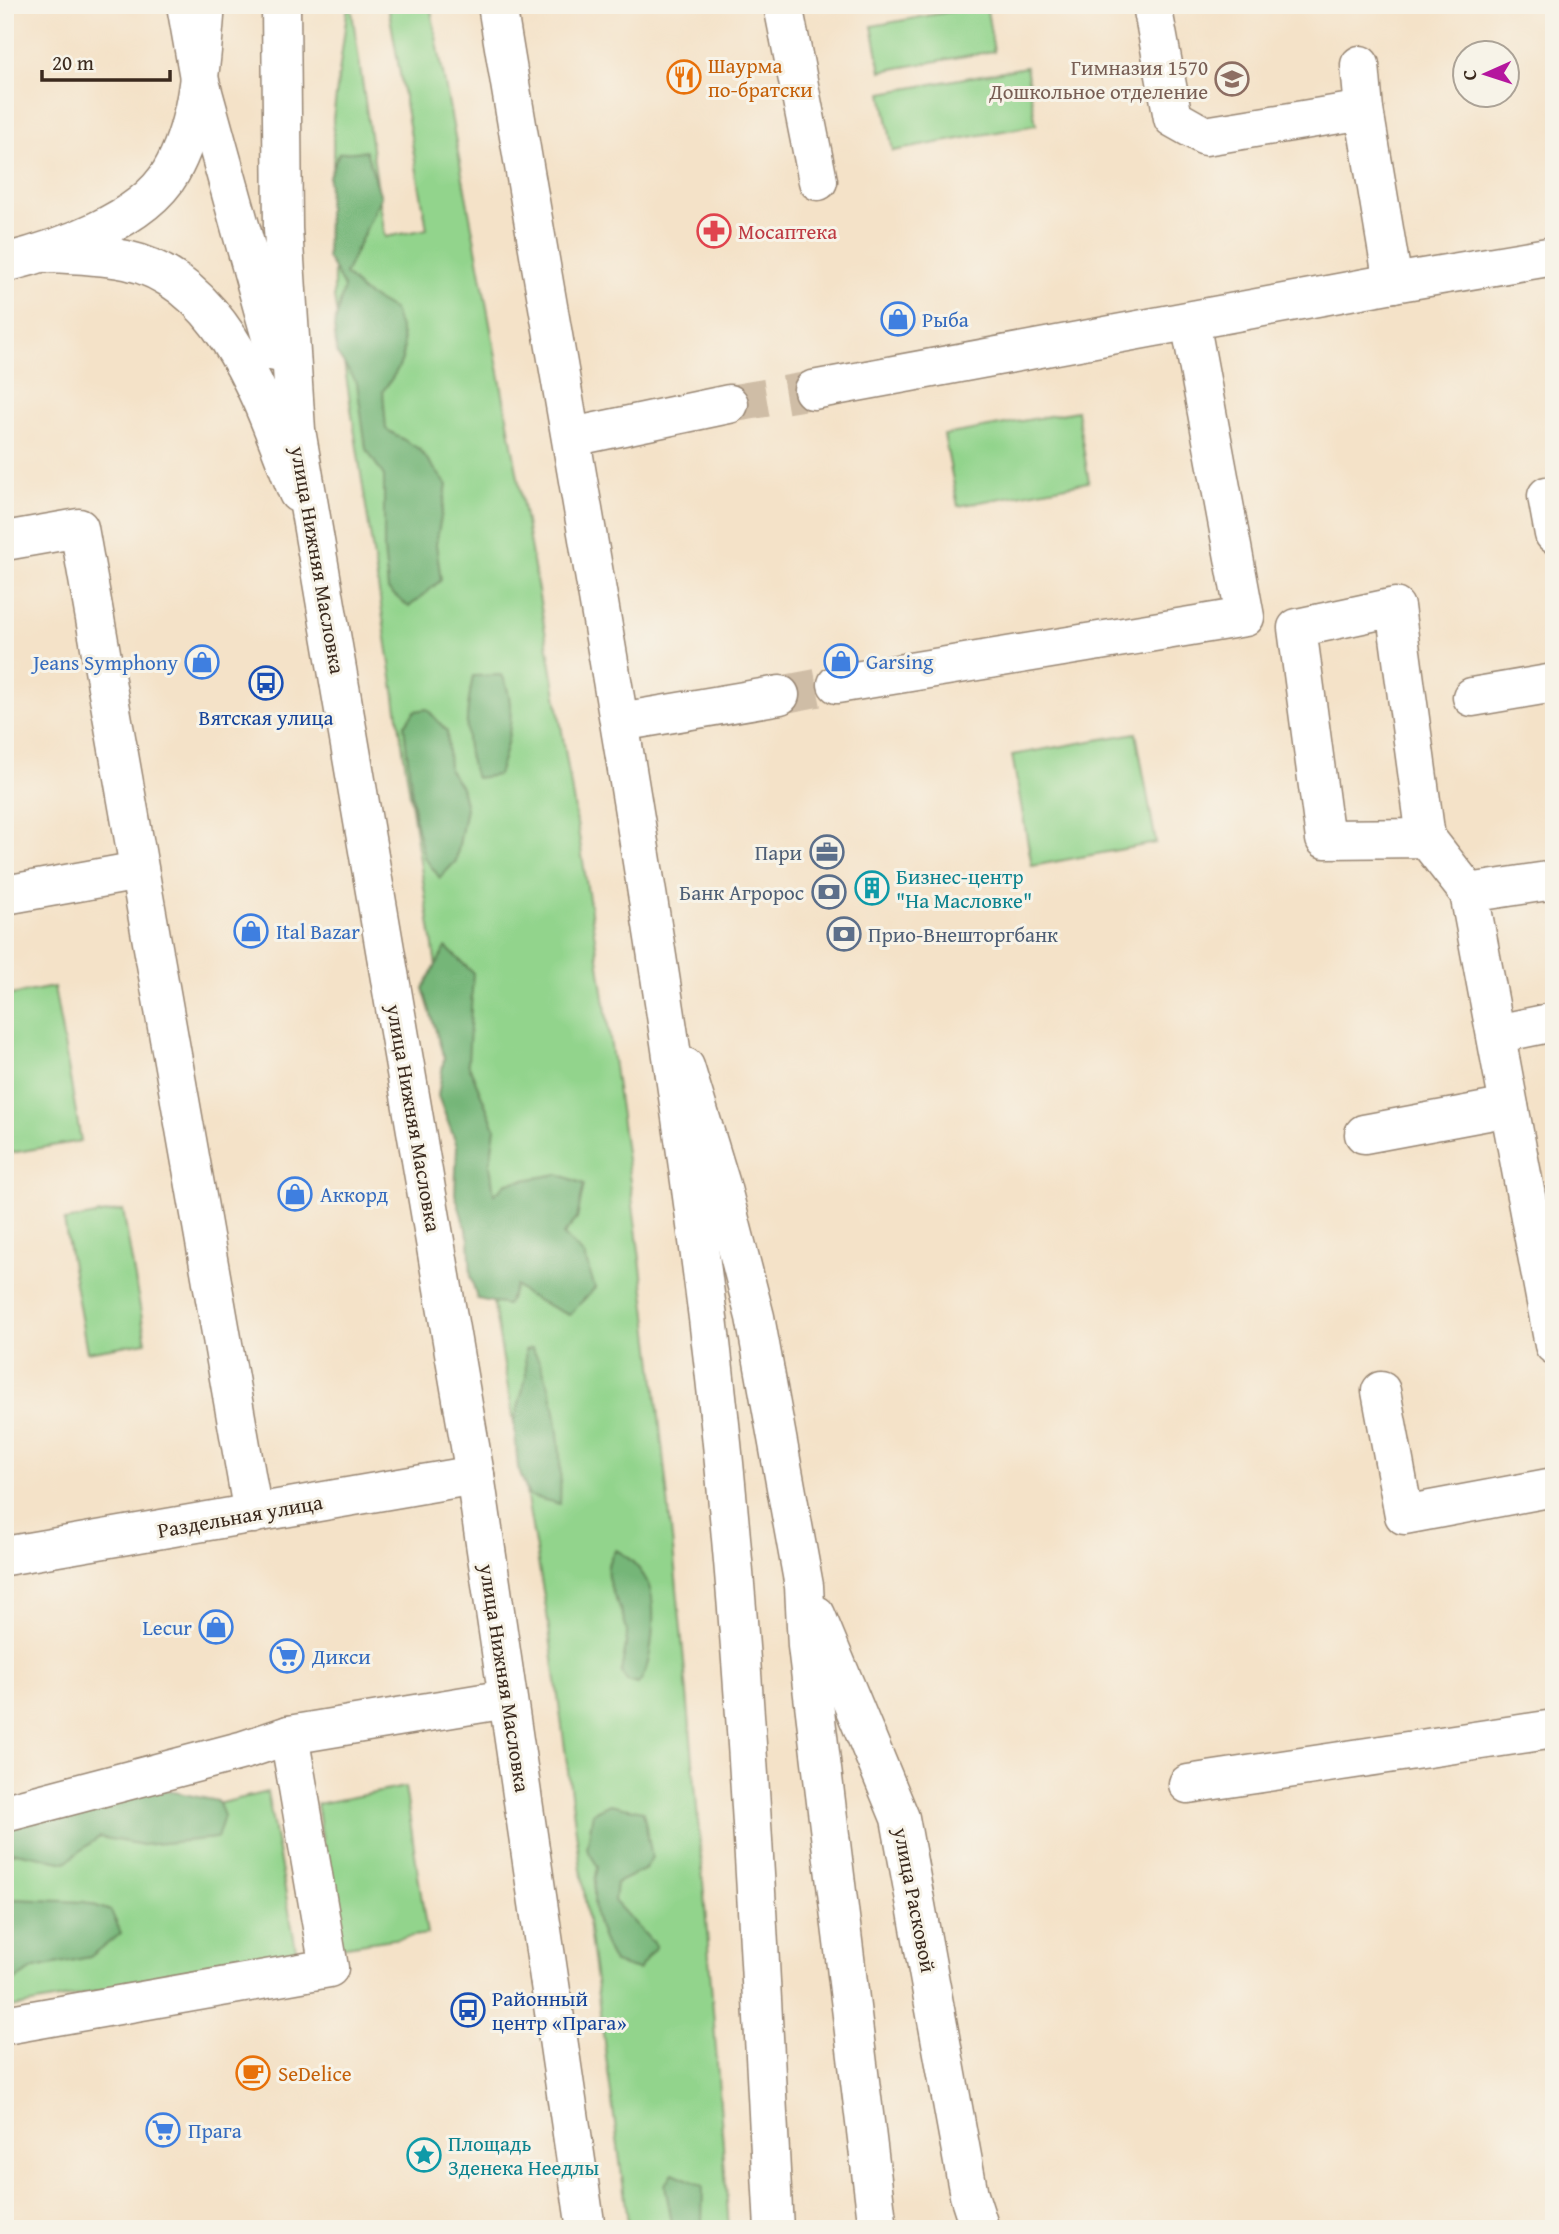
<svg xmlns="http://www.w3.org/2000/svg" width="1559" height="2234" font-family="'Gentium Book Plus',serif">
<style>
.green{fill:#92d48c;stroke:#667f55;stroke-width:2}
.forest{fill:#75b678;stroke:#58704b;stroke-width:2}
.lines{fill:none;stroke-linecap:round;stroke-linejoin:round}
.minor-tunnel{stroke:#cfbda6;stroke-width:38;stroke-dasharray:38 19;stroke-linecap:butt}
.minor-casing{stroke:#988673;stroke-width:41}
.major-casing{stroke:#988673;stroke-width:41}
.minor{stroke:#fff;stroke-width:38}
.major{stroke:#fff;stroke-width:38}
.labels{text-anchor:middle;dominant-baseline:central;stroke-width:6;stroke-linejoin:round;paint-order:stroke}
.food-label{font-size:21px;fill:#c56008;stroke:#f7f3e8;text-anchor:start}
.education-label{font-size:21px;fill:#785e54;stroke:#f7f3e8;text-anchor:end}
.health-label{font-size:21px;fill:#be3a42;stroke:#f7f3e8;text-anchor:start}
.shop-label{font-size:21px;fill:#366cbe;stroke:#f7f3e8;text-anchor:start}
.street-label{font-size:21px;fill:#3b2a1e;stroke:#f7f3e8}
.transit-label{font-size:21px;fill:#164399;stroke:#f7f3e8}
.service-label{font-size:21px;fill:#4e5e75;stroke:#f7f3e8;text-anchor:end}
.culture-label{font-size:21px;fill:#0d838f;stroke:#f7f3e8;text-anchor:start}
</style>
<rect width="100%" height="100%" fill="#f7f3e8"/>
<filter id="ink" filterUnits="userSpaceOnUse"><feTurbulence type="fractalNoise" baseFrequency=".0143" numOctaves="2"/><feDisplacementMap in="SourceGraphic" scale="14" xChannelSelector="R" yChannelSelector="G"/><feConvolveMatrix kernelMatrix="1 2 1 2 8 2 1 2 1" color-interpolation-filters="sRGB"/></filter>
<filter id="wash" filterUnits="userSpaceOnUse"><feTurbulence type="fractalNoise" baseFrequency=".00686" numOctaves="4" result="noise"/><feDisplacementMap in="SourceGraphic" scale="28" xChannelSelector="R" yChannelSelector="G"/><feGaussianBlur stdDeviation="1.57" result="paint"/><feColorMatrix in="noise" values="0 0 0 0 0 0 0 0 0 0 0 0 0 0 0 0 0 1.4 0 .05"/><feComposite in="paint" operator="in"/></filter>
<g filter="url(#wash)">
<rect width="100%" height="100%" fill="#f4e2c8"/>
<g class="green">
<path d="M348,5H351L385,237L427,229L388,5H430C509,418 586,834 639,1251C681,1576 706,1903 729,2229H629L547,1614L443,1012L334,297L333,118Z"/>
<polygon points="986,5 994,51 881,71 872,26"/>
<polygon points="1026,67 1036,125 893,151 882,93"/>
<polygon points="1077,411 1089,482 958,506 944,435"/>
<polygon points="1136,733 1156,843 1032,866 1012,755"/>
<polygon points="54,987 81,1141 5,1154 5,996"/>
<polygon points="123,1210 146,1342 87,1352 64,1221"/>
<polygon points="405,1787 427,1934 339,1947 317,1804"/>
<polygon points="267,1792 297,1954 5,2009 5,1855"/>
</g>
<g class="forest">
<path d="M366,151L381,197L345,274L363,292L394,310C408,351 409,355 383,391L386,429L419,449L447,485L436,544L441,580L409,607L388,590L384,549V476L366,449L357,383L337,354L334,327L344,287L327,257L329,176L339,153Z"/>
<path d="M502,675C518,708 509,742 498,775L476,778C462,744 466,711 473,676Z"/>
<polygon points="427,709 447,731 449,770 461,787 466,808 456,861 440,878 424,857 415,820 404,726 415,711"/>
<polygon points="446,947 473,973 468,1063 495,1128 490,1164 494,1194 507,1183 558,1174 584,1184 577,1219 563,1235 584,1255 595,1288 569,1315 528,1296 516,1286 507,1305 477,1299 471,1277 469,1239 455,1194 457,1146 438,1096 444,1058 423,988"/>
<path d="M532,1348C559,1391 562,1454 560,1504L529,1496L518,1468L514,1423L526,1377L525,1350Z"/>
<path d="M616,1550C630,1557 643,1571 649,1586C657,1608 653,1667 638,1684L627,1681L621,1672C623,1659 627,1645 627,1633C626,1606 592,1576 616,1550Z"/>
<polygon points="160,1789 218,1801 224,1816 217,1838 143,1845 99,1837 66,1862 5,1850 5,1823"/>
<path d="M610,1804L643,1811L652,1857L644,1870L616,1883L614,1901L656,1946L638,1970L614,1963C597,1931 588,1903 598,1867L587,1849L593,1812Z"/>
<polygon points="14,1899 85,1902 111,1911 121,1933 90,1957 35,1968 5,1986 5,1904"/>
<polygon points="673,2173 703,2186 702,2223 698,2229 673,2229 665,2185"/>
</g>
</g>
<g filter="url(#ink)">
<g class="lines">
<g class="minor-tunnel">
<polyline points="729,404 813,390"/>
<polyline points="780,695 837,684"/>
</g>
<defs>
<g id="minor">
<polyline points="783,5 818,181"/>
<polyline points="1360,65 1364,110"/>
<path d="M46,253C72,254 100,255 126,260C228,282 265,410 298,493"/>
<path d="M5,263C57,250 143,221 171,172C199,123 201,60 206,5"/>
<polyline points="1393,283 1554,256"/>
<polyline points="813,390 1393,283 1364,110 1205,136 1173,118 1152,5"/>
<polyline points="572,437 729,404"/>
<polyline points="1547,496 1554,534"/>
<polyline points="5,541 79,528 253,1514"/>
<polyline points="837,684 1245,617 1190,321"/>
<polyline points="1472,697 1554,683"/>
<polyline points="620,722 780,695"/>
<polyline points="1426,838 1395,607 1297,628 1325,839 1426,838 1469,893"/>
<polyline points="1554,880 1469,893 1554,1345"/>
<polyline points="5,895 139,871"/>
<polyline points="1496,1034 1554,1022"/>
<polyline points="685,1067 721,1185 755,1317 804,1586 807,1646 878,2229"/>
<polyline points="1364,1134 1509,1107"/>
<polyline points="1381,1391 1404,1515 1554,1487"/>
<polyline points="5,1556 475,1475"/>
<polyline points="816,1615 900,1818 969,2195 980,2229"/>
<polyline points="1188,1784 1554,1729"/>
<polyline points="5,1813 244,1750 289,1735 507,1699"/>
<polyline points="5,2025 329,1968 289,1735"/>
</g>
<g id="major">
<polyline points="186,5 199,78 275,352"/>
<polyline points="281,5 283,229 296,430 475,1475 586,2229"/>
<path d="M497,5C569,443 653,878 708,1318C745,1620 758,1925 774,2229"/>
</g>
</defs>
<use href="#minor" class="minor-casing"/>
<use href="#major" class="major-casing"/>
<use href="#minor" class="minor"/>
<use href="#major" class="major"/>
</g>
</g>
<defs>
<symbol id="restaurant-ring" viewBox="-11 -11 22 22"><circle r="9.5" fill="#f7f3e8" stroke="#e8710a" stroke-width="1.5"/><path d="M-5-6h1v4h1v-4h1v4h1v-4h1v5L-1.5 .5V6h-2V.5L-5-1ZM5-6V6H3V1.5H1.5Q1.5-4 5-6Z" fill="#e8710a"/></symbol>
<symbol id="school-ring" viewBox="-11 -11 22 22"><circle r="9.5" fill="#f7f3e8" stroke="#8d6e63" stroke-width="1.5"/><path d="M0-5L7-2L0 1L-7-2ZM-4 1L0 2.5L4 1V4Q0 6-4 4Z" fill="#8d6e63"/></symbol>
<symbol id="pharmacy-ring" viewBox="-11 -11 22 22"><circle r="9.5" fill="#f7f3e8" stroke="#e0444e" stroke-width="1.5"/><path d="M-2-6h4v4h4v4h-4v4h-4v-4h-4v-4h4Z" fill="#e0444e"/></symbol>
<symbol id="shop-ring" viewBox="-11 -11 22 22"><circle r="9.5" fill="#f7f3e8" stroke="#3f7fe0" stroke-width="1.5"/><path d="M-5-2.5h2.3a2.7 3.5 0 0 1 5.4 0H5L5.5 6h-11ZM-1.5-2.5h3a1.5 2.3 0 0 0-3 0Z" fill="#3f7fe0"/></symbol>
<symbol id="bus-ring" viewBox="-11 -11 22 22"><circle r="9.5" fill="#f7f3e8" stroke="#1a4fb4" stroke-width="1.5"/><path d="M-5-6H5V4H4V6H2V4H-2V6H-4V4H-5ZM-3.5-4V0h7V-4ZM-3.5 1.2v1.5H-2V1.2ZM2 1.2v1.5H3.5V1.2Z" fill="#1a4fb4"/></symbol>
<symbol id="office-ring" viewBox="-11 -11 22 22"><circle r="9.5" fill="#f7f3e8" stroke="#5c6f8a" stroke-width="1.5"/><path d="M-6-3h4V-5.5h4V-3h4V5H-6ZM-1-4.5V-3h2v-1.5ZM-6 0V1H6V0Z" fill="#5c6f8a"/></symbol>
<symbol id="building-ring" viewBox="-11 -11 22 22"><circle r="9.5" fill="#f7f3e8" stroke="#0f9aa8" stroke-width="1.5"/><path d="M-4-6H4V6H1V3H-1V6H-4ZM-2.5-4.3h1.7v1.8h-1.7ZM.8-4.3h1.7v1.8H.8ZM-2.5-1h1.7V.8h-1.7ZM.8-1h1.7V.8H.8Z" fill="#0f9aa8"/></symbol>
<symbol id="bank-ring" viewBox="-11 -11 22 22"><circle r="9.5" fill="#f7f3e8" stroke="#5c6f8a" stroke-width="1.5"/><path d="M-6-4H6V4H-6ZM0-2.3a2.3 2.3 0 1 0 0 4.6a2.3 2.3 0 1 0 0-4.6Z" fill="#5c6f8a"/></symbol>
<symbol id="supermarket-ring" viewBox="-11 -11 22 22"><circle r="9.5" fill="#f7f3e8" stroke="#3f7fe0" stroke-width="1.5"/><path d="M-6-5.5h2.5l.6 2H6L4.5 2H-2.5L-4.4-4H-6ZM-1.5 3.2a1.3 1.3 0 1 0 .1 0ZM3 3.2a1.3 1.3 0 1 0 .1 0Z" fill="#3f7fe0"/></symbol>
<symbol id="cafe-ring" viewBox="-11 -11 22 22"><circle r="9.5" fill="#f7f3e8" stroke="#e8710a" stroke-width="1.5"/><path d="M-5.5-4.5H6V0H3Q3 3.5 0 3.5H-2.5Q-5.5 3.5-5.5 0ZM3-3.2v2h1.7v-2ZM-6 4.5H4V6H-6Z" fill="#e8710a"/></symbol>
<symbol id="sight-ring" viewBox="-11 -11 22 22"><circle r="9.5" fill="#f7f3e8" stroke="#0f9aa8" stroke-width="1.5"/><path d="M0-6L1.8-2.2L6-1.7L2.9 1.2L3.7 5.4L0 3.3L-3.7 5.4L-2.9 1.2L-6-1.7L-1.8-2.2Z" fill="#0f9aa8"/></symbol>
</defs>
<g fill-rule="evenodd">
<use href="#restaurant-ring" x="665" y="58" width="38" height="38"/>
<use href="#school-ring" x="1213" y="60" width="38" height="38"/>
<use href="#pharmacy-ring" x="695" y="212" width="38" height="38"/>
<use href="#shop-ring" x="879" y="300" width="38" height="38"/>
<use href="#shop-ring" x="822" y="642" width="38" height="38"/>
<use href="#shop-ring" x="183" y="643" width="38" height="38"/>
<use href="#bus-ring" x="247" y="664" width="38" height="38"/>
<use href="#office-ring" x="808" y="833" width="38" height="38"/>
<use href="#building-ring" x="853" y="869" width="38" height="38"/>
<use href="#bank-ring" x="810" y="873" width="38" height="38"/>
<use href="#shop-ring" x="232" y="912" width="38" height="38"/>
<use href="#bank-ring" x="825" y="915" width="38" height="38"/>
<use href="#shop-ring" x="276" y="1175" width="38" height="38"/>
<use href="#shop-ring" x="197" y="1608" width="38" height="38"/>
<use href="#supermarket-ring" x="268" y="1637" width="38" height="38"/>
<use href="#bus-ring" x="449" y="1991" width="38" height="38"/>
<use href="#cafe-ring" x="234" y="2054" width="38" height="38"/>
<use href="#supermarket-ring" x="144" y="2111" width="38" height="38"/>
<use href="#sight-ring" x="405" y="2136" width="38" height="38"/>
</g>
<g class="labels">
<g class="food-label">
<text x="708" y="65">Шаурма<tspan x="708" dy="24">по-братски</tspan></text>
<text x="278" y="2073">SeDelice</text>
</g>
<g class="education-label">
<text x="1208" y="67">Гимназия 1570<tspan x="1208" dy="24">Дошкольное отделение</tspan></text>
</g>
<g class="health-label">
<text x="738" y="231">Мосаптека</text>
</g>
<g class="shop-label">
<text x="922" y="319">Рыба</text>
<text x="866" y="661">Garsing</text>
<text x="178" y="662" text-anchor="end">Jeans Symphony</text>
<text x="276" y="931">Ital Bazar</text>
<text x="320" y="1194">Аккорд</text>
<text x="192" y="1627" text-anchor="end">Lecur</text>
<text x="312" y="1656">Дикси</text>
<text x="188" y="2130">Прага</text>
</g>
<g class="street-label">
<text transform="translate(318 560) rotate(80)">улица Нижняя Масловка</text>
<text transform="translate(414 1118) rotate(80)">улица Нижняя Масловка</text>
<text transform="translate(240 1516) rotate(-10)">Раздельная улица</text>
<text transform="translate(505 1678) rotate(81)">улица Нижняя Масловка</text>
<text transform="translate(915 1900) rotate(79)">улица Расковой</text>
</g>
<g class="transit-label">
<text x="266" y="717">Вятская улица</text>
<text x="492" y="1998" text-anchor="start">Районный<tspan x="492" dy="24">центр «Прага»</tspan></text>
</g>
<g class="service-label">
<text x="802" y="852">Пари</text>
<text x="804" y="892">Банк Агророс</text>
<text x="868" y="934" text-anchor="start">Прио-Внешторгбанк</text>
</g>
<g class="culture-label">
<text x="896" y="876">Бизнес-центр<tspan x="896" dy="24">"На Масловке"</tspan></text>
<text x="448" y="2143">Площадь<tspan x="448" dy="24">Зденека Неедлы</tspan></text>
</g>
</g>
<rect width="1559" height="2234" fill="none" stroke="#f7f3e8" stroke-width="28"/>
<g transform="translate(1486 74) rotate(267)"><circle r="33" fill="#f7f3e8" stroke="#aca397" stroke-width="2"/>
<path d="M0-5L12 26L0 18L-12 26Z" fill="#b5179e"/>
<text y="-10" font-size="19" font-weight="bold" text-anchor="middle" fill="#3b2a1e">С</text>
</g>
<path d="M42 70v10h128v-10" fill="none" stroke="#3b2a1e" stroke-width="3.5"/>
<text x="52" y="70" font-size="21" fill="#3b2a1e" stroke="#f7f3e8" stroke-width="5" paint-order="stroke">20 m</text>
</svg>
